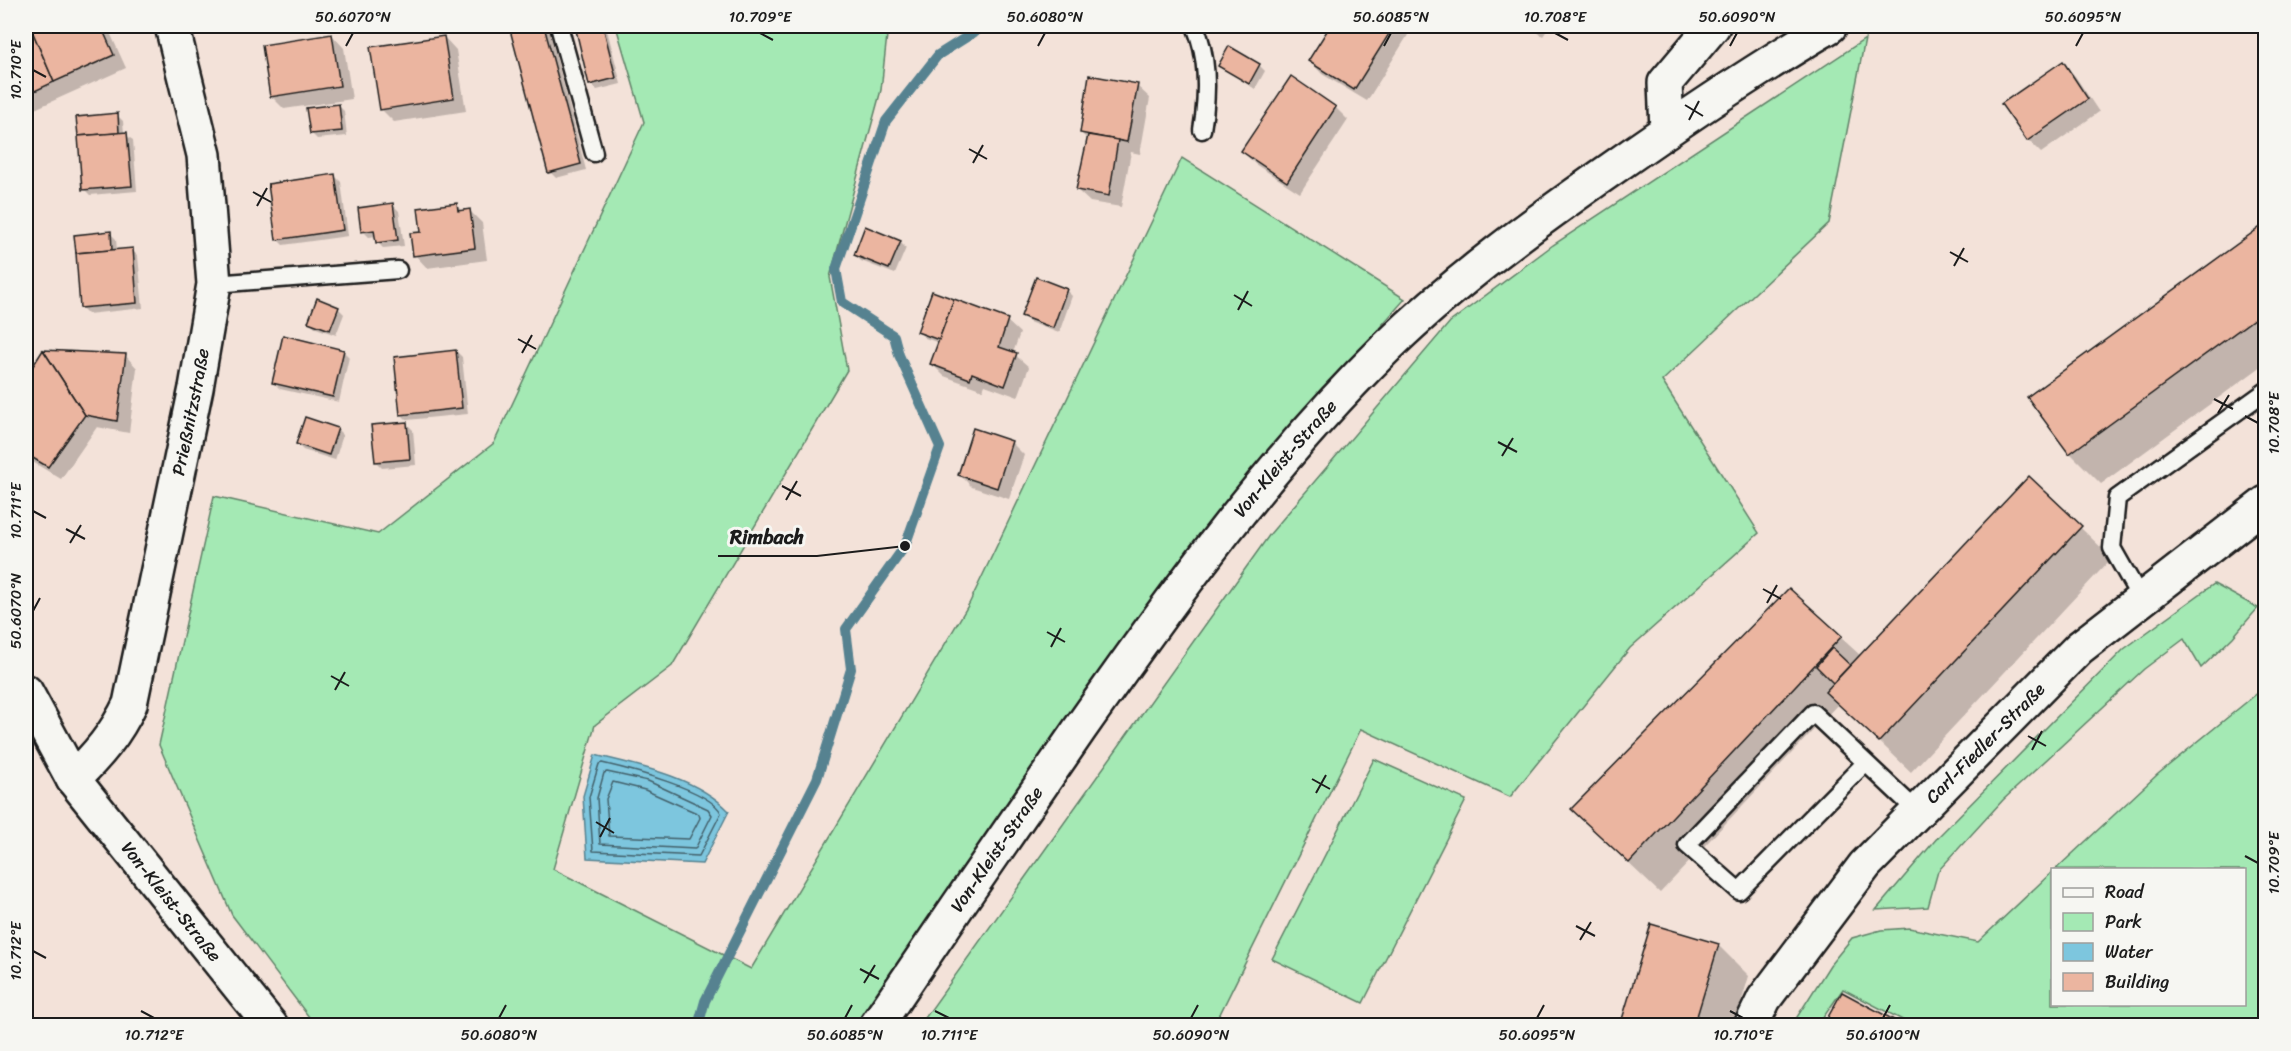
<svg xmlns="http://www.w3.org/2000/svg" width="2291" height="1051" font-family="Sriracha,sans-serif">
<style>
.green{fill:#a4e9b4;stroke:#608268;stroke-width:1.5}
.water{fill:#7dc6de;stroke:#568290;stroke-width:1.5}
.shadow{fill:#0003}
.lines{fill:none;stroke-linecap:round;stroke-linejoin:round}
.shore{stroke:#43606a;stroke-width:1.5}
.stream{stroke:#568290;stroke-width:10}
.building{fill:#ebb5a0;stroke:#1c1c1c;stroke-width:1.5}
.service-casing{stroke:#1c1c1c;stroke-width:21}
.minor-casing{stroke:#1c1c1c;stroke-width:38}
.service{stroke:#f6f6f2;stroke-width:16}
.minor{stroke:#f6f6f2;stroke-width:33}
.ticks{fill:none;stroke:#1c1c1c;stroke-width:2}
.labels{text-anchor:middle;dominant-baseline:central;stroke-width:6;stroke-linejoin:round;paint-order:stroke}
.street-label{font-size:18px;fill:#1c1c1c;stroke:#f6f6f2}
.leader{fill:none;stroke:#1c1c1c;stroke-width:2}
.callout-dot{fill:#1c1c1c;stroke:#f6f6f2;stroke-width:2}
.callout-label{font-size:20px;text-anchor:middle;font-weight:bold;fill:#1c1c1c;stroke:#f6f6f2;stroke-width:6;stroke-linejoin:round;paint-order:stroke}
.neatline{fill:none;stroke:#1c1c1c;stroke-width:2}
.ticks-label{font-size:15px;text-anchor:middle;fill:#1c1c1c}
</style>
<rect width="100%" height="100%" fill="#f3e2d9"/>
<filter id="ink" filterUnits="userSpaceOnUse"><feTurbulence type="fractalNoise" baseFrequency=".0167" numOctaves="2"/><feDisplacementMap in="SourceGraphic" scale="12" xChannelSelector="R" yChannelSelector="G"/><feConvolveMatrix kernelMatrix="1 2 1 2 8 2 1 2 1" color-interpolation-filters="sRGB"/></filter>
<g filter="url(#ink)">
<g class="green">
<polygon points="616,26 888,26 881,90 830,277 847,370 672,666 595,725 553,869 751,969 969,604 1182,158 1405,299 1239,486 855,1025 315,1025 232,915 159,745 214,496 378,534 494,443 644,122"/>
<polygon points="1865,39 1829,223 1662,381 1759,533 1630,648 1510,797 1361,729 1217,1020 1227,1025 920,1025 1270,534 1450,322 1553,245"/>
<polygon points="2214,584 2258,608 2233,637 2201,668 2184,639 2144,669 2003,800 1938,871 1928,907 1876,910 1938,837 2124,649"/>
<polygon points="2265,687 2265,1025 1912,1025 1843,989 1818,1025 1792,1025 1830,965 1852,938 1881,930 1909,928 1978,942 2052,872 2052,1004 2244,1004 2244,870 2056,869 2158,774"/>
<polygon points="1374,759 1466,800 1363,1003 1272,959"/>
</g>
<path class="water" d="M595,755C640,766 696,777 729,811L702,864L587,858L583,796Z"/>
<g class="shadow">
<polygon points="26,26 107,26 126,68 26,113"/>
<polygon points="511,26 548,26 586,170 556,178 550,172"/>
<polygon points="576,26 606,26 621,84 597,90 591,84"/>
<polygon points="1332,26 1398,26 1408,35 1367,101 1322,74 1310,61"/>
<polygon points="1528,26 1550,26 1543,36"/>
<polygon points="2202,26 2216,26 2208,31"/>
<polygon points="332,35 344,48 352,99 284,109 272,97 264,46"/>
<polygon points="444,37 456,50 466,111 394,122 381,109"/>
<polygon points="2062,63 2075,76 2099,112 2041,153 2028,140 2003,104"/>
<polygon points="1259,65 1265,71 1255,89 1220,66"/>
<polygon points="1291,78 1336,108 1348,120 1300,193 1255,164 1242,151"/>
<polygon points="1137,86 1150,98 1140,154 1131,152 1121,207 1090,202 1077,190 1088,140 1081,133"/>
<polygon points="338,105 344,111 347,136 317,139 311,133"/>
<polygon points="117,115 123,121 124,134 133,140 137,191 90,195 84,189"/>
<polygon points="335,176 341,182 348,236 283,245 277,239"/>
<polygon points="393,205 399,211 404,246 383,248 377,242 376,236 369,237 363,231"/>
<polygon points="456,205 463,212 470,211 482,223 487,260 427,268 415,255 423,233"/>
<polygon points="2266,225 2266,363 2101,484 2070,453"/>
<polygon points="110,233 116,239 117,251 132,250 138,256 143,308 88,314 82,308"/>
<polygon points="900,242 906,248 895,274 861,261 855,255"/>
<polygon points="1066,290 1072,296 1059,333 1029,322 1023,316"/>
<polygon points="338,308 344,314 336,335 316,328 310,322"/>
<polygon points="1007,321 1020,333 1013,353 1029,367 1018,397 985,385 983,390 944,376 932,364 939,343 925,338 919,332"/>
<polygon points="43,351 125,355 137,368 129,433 97,427 61,479 26,458 26,380"/>
<polygon points="343,351 349,357 339,402 280,389 274,383"/>
<polygon points="456,351 462,357 468,414 407,420 401,414"/>
<polygon points="407,424 413,430 416,465 382,468 376,462"/>
<polygon points="337,429 343,435 335,460 303,450 297,444"/>
<polygon points="1011,442 1024,455 1009,499 972,487 960,475"/>
<polygon points="2029,478 2112,558 1911,772 1839,703 1660,893 1604,840 1789,590 1861,656"/>
<polygon points="1718,945 1749,976 1734,1026 1622,1026"/>
</g>
<g class="lines">
<g class="shore">
<path d="M602,763C628,769 711,790 721,813L699,856L593,851L589,797L599,764Z"/>
<polygon points="607,772 648,781 708,809 712,815 695,849 600,844 597,798 604,773"/>
<polygon points="613,782 645,790 699,814 700,818 689,839 609,836 606,799"/>
</g>
<polyline class="stream" points="698,1026 705,1001 817,779 851,669 846,629 905,546 940,447 899,355 894,336 842,302 836,269 886,121 938,55 984,26"/>
</g>
<g class="building">
<polygon points="26,26 30,26 54,82 26,95"/>
<polygon points="30,26 101,26 114,55 54,82"/>
<polygon points="509,26 544,26 581,164 548,173"/>
<polygon points="575,26 603,26 616,78 589,85"/>
<polygon points="1330,26 1394,26 1354,90 1308,61"/>
<polygon points="332,34 340,86 270,97 262,45"/>
<polygon points="444,36 454,98 380,110 370,47"/>
<polygon points="1229,46 1260,64 1249,84 1218,66"/>
<polygon points="2063,61 2088,99 2027,141 2001,104"/>
<polygon points="1089,75 1138,84 1127,142 1080,133"/>
<polygon points="1291,76 1336,107 1287,182 1241,151"/>
<polygon points="339,104 342,131 310,134 306,108"/>
<polygon points="118,113 119,133 78,136 76,117"/>
<polygon points="127,132 132,186 82,190 78,136"/>
<polygon points="1088,135 1118,140 1109,196 1076,190"/>
<polygon points="335,174 343,230 276,240 268,184"/>
<polygon points="393,203 398,240 376,243 374,230 361,232 358,208"/>
<polygon points="457,203 458,211 470,209 475,248 413,256 410,233 421,232 418,208"/>
<polygon points="2266,223 2266,310 2069,454 2027,397"/>
<polygon points="865,226 901,241 889,269 854,255"/>
<polygon points="111,231 112,250 76,253 74,235"/>
<polygon points="133,248 137,303 80,308 76,253"/>
<polygon points="1036,277 1067,289 1053,328 1021,316"/>
<polygon points="932,291 954,299 939,340 917,332"/>
<polygon points="317,298 339,307 330,330 308,322"/>
<polygon points="954,299 1008,319 999,347 1017,353 1005,386 972,373 970,379 930,364"/>
<polygon points="283,335 344,350 333,397 272,383"/>
<polygon points="43,350 126,354 117,421 85,415"/>
<polygon points="43,350 85,415 48,467 26,454 26,377"/>
<polygon points="456,350 462,408 400,415 394,357"/>
<polygon points="305,417 338,428 329,455 296,444"/>
<polygon points="407,422 410,459 375,462 371,425"/>
<polygon points="973,428 1012,441 997,488 958,475"/>
<polygon points="2029,476 2082,526 1879,742 1825,692"/>
<polygon points="1789,588 1842,636 1629,863 1571,809"/>
<polygon points="1832,648 1850,665 1833,683 1816,666"/>
<polygon points="1651,924 1719,944 1694,1026 1620,1026"/>
<polygon points="1842,992 1905,1026 1823,1026"/>
</g>
<g class="lines">
<defs>
<g id="service">
<polyline points="559,26 594,153"/>
<path d="M1195,26C1209,59 1208,95 1202,130"/>
<polyline points="214,284 398,270"/>
<polyline points="2141,599 2112,548 2117,498 2266,391"/>
<polyline points="1865,763 1739,891 1687,845 1813,713 1918,812"/>
</g>
<g id="minor">
<polyline points="1667,130 1665,83 1713,26"/>
<path id="s1" d="M26,692L73,779L271,1026"/>
<path id="s2" d="M73,779C97,756 116,734 130,704L196,388L214,284L204,155L172,26"/>
<path id="s3" d="M876,1026C943,927 1011,828 1079,730C1173,596 1270,462 1387,347C1456,280 1534,223 1613,168C1684,118 1755,70 1830,26"/>
<path id="s4" d="M1751,1026L1764,999L1865,865L2079,648L2266,503"/>
</g>
</defs>
<use href="#service" class="service-casing"/>
<use href="#minor" class="minor-casing"/>
<use href="#service" class="service"/>
<use href="#minor" class="minor"/>
</g>
</g>
<path class="ticks" d="M760,33L773,40M1555,33L1568,40M346,46L353,33M1038,46L1045,33M1384,46L1391,33M1730,46L1737,33M2076,46L2083,33M33,70L46,77M1685,105L1703,116M1689,120L1699,101M969,149L987,159M973,163L983,145M253,192L271,202M257,206L267,188M1950,252L1968,262M1954,266L1964,248M1234,295L1252,306M1238,310L1248,291M518,339L536,349M522,353L532,335M2214,399L2233,409M2218,413L2229,395M2245,416L2258,423M1498,442L1517,452M1502,456L1513,438M782,486L801,496M786,500L797,481M33,511L46,518M66,529L85,539M70,543L81,525M1763,589L1781,599M1767,603L1777,585M33,611L40,598M1047,632L1065,642M1051,647L1061,628M331,676L349,686M335,690L345,672M2028,736L2046,746M2032,750L2042,731M1312,779L1330,789M1316,793L1326,775M596,822L614,833M600,837L610,818M2245,856L2258,863M1576,926L1595,936M1580,940L1591,922M33,951L46,958M860,969L879,979M864,983L875,965M141,1011L154,1018M935,1011L949,1018M1730,1011L1743,1018M499,1018L506,1005M845,1018L852,1005M1191,1018L1198,1005M1537,1018L1544,1005M1883,1018L1890,1005"/>
<g class="labels">
<g class="street-label">
<text stroke="none"><textPath href="#s2" startOffset="393">Prießnitzstraße</textPath></text>
<text stroke="none"><textPath href="#s3" startOffset="700">Von-Kleist-Straße</textPath></text>
<text stroke="none"><textPath href="#s4" startOffset="369">Carl-Fiedler-Straße</textPath></text>
<text stroke="none"><textPath href="#s3" startOffset="214">Von-Kleist-Straße</textPath></text>
<text stroke="none"><textPath href="#s1" startOffset="256">Von-Kleist-Straße</textPath></text>
</g>
</g>
<path class="leader" d="M905 546L817 556H718"/>
<circle class="callout-dot" cx="905" cy="546" r="6"/>
<g class="callout-label">
<text x="767" y="544">Rimbach</text>
</g>
<rect width="2291" height="1051" fill="none" stroke="#f6f6f2" stroke-width="66"/>
<rect x="2051" y="868" width="195" height="138" fill="#f6f6f2" stroke="#9f9f9c" stroke-width="1.5"/>
<rect x="2063" y="888" width="30" height="9" fill="#f6f6f2" stroke="#9f9f9c" stroke-width="1.5"/>
<text x="2105" y="898" font-size="18" fill="#1c1c1c">Road</text>
<rect x="2063" y="913" width="30" height="18" fill="#a4e9b4" stroke="#9f9f9c" stroke-width="1.5"/>
<text x="2105" y="928" font-size="18" fill="#1c1c1c">Park</text>
<rect x="2063" y="943" width="30" height="18" fill="#7dc6de" stroke="#9f9f9c" stroke-width="1.5"/>
<text x="2105" y="958" font-size="18" fill="#1c1c1c">Water</text>
<rect x="2063" y="973" width="30" height="18" fill="#ebb5a0" stroke="#9f9f9c" stroke-width="1.5"/>
<text x="2105" y="988" font-size="18" fill="#1c1c1c">Building</text>
<rect x="33" y="33" width="2225" height="985" class="neatline"/>
<g class="ticks-label">
<text x="353" y="22">50.6070°N</text>
<text x="760" y="22">10.709°E</text>
<text x="1045" y="22">50.6080°N</text>
<text x="1391" y="22">50.6085°N</text>
<text x="1555" y="22">10.708°E</text>
<text x="1737" y="22">50.6090°N</text>
<text x="2083" y="22">50.6095°N</text>
<text transform="translate(16 70) rotate(-90)" y="5">10.710°E</text>
<text transform="translate(2274 423) rotate(-90)" y="5">10.708°E</text>
<text transform="translate(16 511) rotate(-90)" y="5">10.711°E</text>
<text transform="translate(16 611) rotate(-90)" y="5">50.6070°N</text>
<text transform="translate(2274 863) rotate(-90)" y="5">10.709°E</text>
<text transform="translate(16 951) rotate(-90)" y="5">10.712°E</text>
<text x="154" y="1040">10.712°E</text>
<text x="499" y="1040">50.6080°N</text>
<text x="845" y="1040">50.6085°N</text>
<text x="949" y="1040">10.711°E</text>
<text x="1191" y="1040">50.6090°N</text>
<text x="1537" y="1040">50.6095°N</text>
<text x="1743" y="1040">10.710°E</text>
<text x="1883" y="1040">50.6100°N</text>
</g>
</svg>
